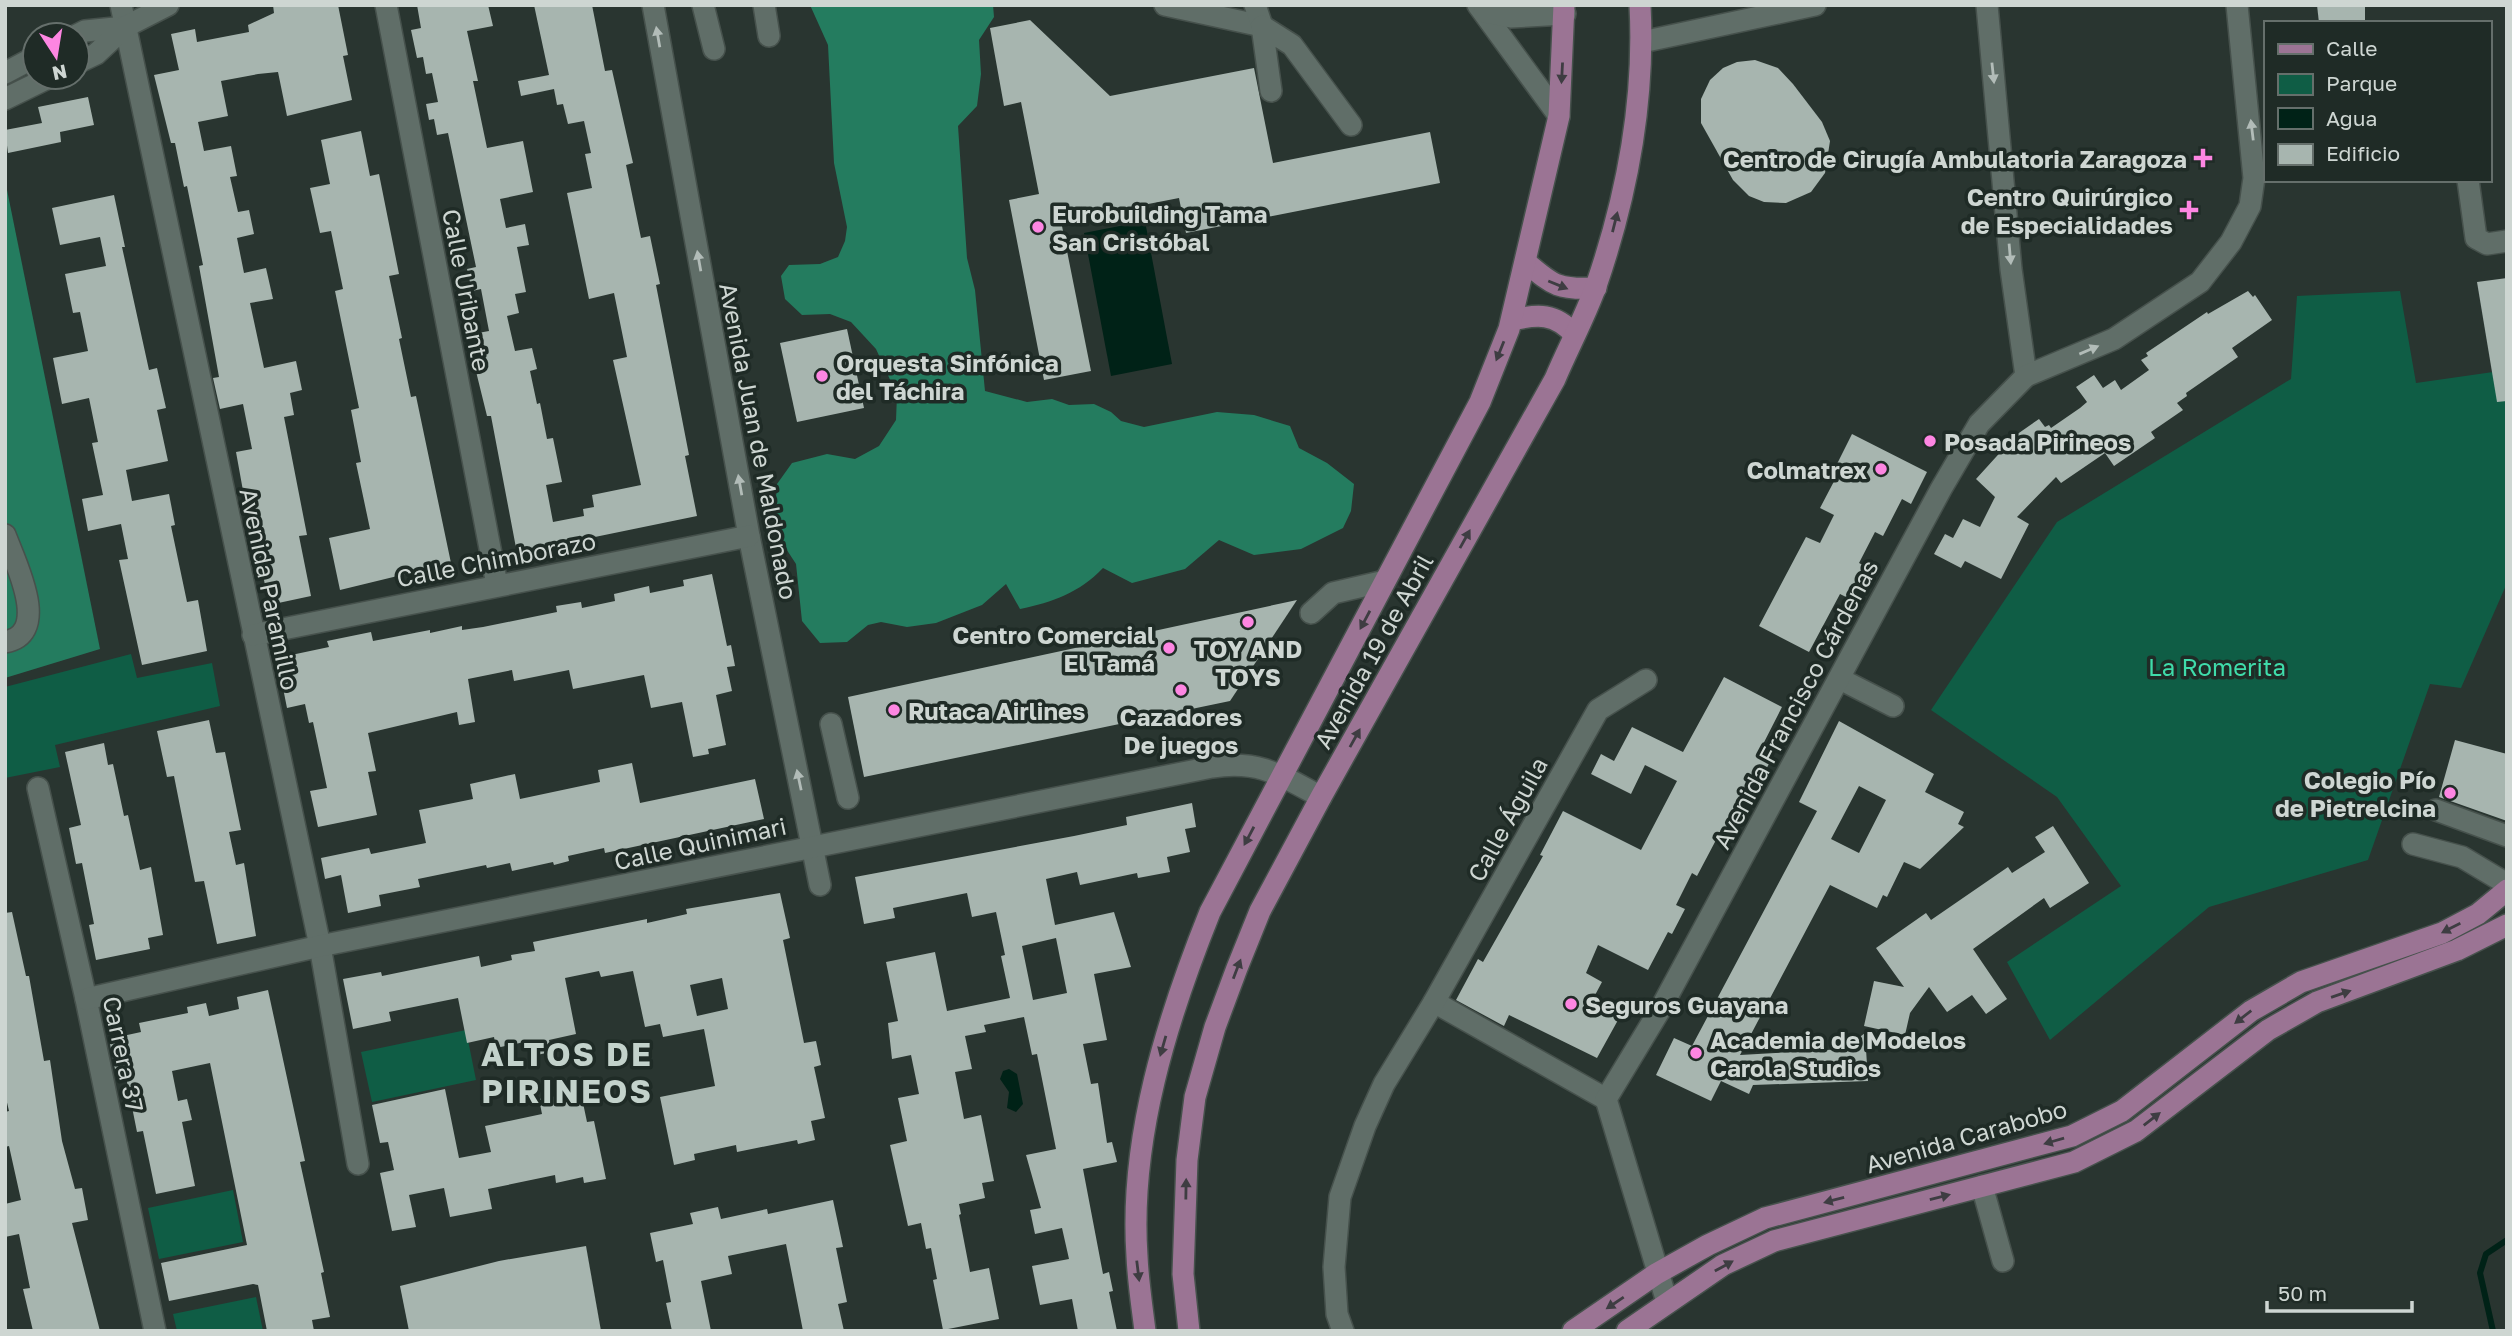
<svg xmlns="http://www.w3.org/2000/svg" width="2512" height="1336" font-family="'Golos Text',sans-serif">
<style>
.green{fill:#0f5d45}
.forest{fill:#247c5f}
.water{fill:#002217}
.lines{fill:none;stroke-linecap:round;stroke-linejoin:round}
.stream{stroke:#002217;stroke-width:6}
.building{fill:#a7b5af;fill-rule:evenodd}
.minor-casing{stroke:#46514c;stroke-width:24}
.major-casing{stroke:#46514c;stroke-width:24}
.minor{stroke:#606e68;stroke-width:21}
.major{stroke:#9b7494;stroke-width:21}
.oneway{fill:#b2bcb8}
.oneway2{fill:#3e3d42}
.poi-dot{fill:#fd86e2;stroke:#1f2b26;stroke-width:2.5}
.labels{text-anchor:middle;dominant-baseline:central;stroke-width:7;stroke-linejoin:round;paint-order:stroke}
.poi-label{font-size:24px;font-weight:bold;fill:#ced6d2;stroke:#1f2b26;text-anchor:start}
.street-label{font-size:24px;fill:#ced6d2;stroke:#1f2b26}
.park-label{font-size:24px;fill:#3fdcaa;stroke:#1f2b26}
.district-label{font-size:32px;font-weight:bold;letter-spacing:2px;fill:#c3d2cb;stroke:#1f2b26}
</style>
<rect width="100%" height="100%" fill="#293530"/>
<g class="green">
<polygon points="2400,291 2416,383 2507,370 2507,583 2461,688 2430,684 2368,860 2209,907 2050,1040 2007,962 2121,886 2057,797 1931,710 2057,522 2291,379 2297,296"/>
<polygon points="131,654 137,678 212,663 220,706 55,745 60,767 5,778 5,687"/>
<polygon points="466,1030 476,1080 372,1102 361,1052"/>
<polygon points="233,1190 243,1242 159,1259 148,1208"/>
<polygon points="256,1297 263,1331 177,1331 173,1314"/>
</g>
<g class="forest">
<path d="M810,5H993L994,17L979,40L981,74L977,106L958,126L967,258L975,290L985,391L1027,402L1052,399L1069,405L1094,404L1111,412L1121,421L1144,427L1217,412L1254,415L1290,426L1299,448L1327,463L1354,484L1351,511L1343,528L1301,549L1254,555L1219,540L1185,569L1132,583L1103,568C1079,593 1053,602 1020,609L1006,584L982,605L936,623L907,627L881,622L868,625L847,642L820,643L802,621L796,564L781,541L775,511L777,484L792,463L827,454L855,459L879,446L896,420L897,395L876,349L851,322L830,314L802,315L785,299L781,276L789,265L820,264L838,257L845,241L847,227L834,163L828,45Z"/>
<polygon points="5,180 100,649 5,678"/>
</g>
<g class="water">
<polygon points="1145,221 1172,364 1111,376 1084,233"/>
<polygon points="1009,1069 1017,1074 1023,1104 1016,1112 1007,1108 1009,1092 1000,1079 1003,1071"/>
</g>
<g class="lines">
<polyline class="stream" points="2493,1331 2480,1273 2486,1254 2507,1240"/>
</g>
<g class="building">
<polygon points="273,5 338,5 348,55 343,56 352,100 287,116 278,72 258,74 221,81 228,116 198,122 204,151 231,146 237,176 230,177 238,212 249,210 254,234 237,238 244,273 266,268 273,299 250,303 264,368 296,361 302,390 290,393 294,415 284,417 307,535 299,536 311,596 269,605 257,545 253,546 236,452 252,449 243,404 220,409 213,378 219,377 199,266 203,265 187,186 184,187 175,143 171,143 154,75 179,70 171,34 195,29 197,42 249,32 248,25 274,13"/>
<polygon points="417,5 488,5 493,26 467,31 478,81 473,81 487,148 523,141 533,192 500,199 506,228 525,224 529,245 517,247 526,292 515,294 519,313 507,316 515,351 532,348 537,369 530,371 537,404 540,403 547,439 553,438 562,482 546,485 553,522 584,516 583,509 594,507 592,495 641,485 613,360 627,357 614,293 589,299 567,193 592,188 585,154 591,153 584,121 568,124 563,104 557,105 554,89 521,96 518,81 549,75 534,5 592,5 605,71 612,70 633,163 626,165 641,238 650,236 660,284 656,285 689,455 685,456 697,516 517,553 491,416 487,416 467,335 489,331 481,289 472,291 467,269 476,267 448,133 437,135 434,119 429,120 426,104 438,102 432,73 426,74 423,57 417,58 411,30 421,28"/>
<polygon points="2317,5 2365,5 2365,23 2319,23"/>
<polygon points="1030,20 1110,96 1254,68 1273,163 1430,132 1440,183 1186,233 1179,198 1061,221 1091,371 1044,380 1009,200 1039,194 1021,102 1004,106 990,28"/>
<polygon points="1755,60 1778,68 1793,84 1822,122 1830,141 1825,173 1811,192 1786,203 1764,202 1749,196 1733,180 1701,123 1701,99 1710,80 1723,68 1737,62"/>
<polygon points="88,97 94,125 60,132 61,142 8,153 5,130 42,123 38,107"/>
<polygon points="361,131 370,176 379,174 399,274 389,276 402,338 399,339 411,397 416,396 451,563 340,590 329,538 370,529 356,463 361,462 351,410 359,408 335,291 343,289 331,231 320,233 310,188 330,184 321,140"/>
<polygon points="114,195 125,247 122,247 149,370 157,368 166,408 157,410 168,461 126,470 132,501 169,494 175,525 171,526 187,602 198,600 207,651 142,665 119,560 128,559 121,524 88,531 82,499 103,495 92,443 98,442 89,398 62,404 53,358 88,351 80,312 73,313 65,274 106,266 100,237 60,245 52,208"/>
<polygon points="2507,278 2507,401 2497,402 2477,282"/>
<polygon points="2248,291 2253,297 2255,295 2272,320 2232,348 2238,357 2186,393 2187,396 2177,403 2183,410 2151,432 2155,438 2114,466 2105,453 2061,483 2056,477 2017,517 2029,524 2001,579 1965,561 1961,568 1934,554 1945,534 1953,538 1963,519 1980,527 1995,497 1976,479 2016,435 2039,419 2045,427 2049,425 2051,428 2080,408 2087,402 2076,387 2094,375 2103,388 2115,380 2121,390 2149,370 2141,360 2148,356 2146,353 2207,312 2208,314"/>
<polygon points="847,329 864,408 797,422 780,343"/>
<polygon points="1852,434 1927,472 1911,504 1902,499 1883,536 1875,532 1859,563 1869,568 1852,600 1840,594 1809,652 1759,626 1806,537 1820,543 1834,515 1820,508 1841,468 1836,466"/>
<polygon points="712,574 727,646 731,645 735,666 727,667 732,691 716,695 726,745 708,749 709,754 693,757 682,702 651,708 644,675 573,689 569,670 514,681 512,670 468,679 475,722 459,725 457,712 368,733 376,771 368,772 377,815 318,827 310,791 327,788 313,722 309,723 305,704 287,708 277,658 329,647 327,641 371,632 373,641 430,630 430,633 462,626 462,630 483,627 557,612 556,606 581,602 582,608 615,601 614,594 649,586 650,593 684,586 683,580"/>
<polygon points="1297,600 1230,701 864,777 848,697"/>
<polygon points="1724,677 1782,707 1757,756 1770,762 1758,784 1752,781 1720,842 1716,840 1697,876 1692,873 1676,905 1685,909 1672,934 1668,932 1648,970 1598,945 1586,973 1602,982 1594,997 1623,1011 1597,1058 1509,1015 1504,1026 1456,1000 1478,959 1483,962 1508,918 1543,856 1540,855 1563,811 1641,850 1677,781 1645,765 1631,794 1591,774 1601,754 1614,761 1632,727 1683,752"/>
<polygon points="209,720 216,753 225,752 241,830 229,832 236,865 244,863 256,936 217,944 204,881 195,882 174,776 167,777 157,731"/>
<path d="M1839,721L1934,774L1925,792L1964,812L1958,824L1964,827L1920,869L1904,862L1887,897L1883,895L1877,908L1830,885L1740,1055L1844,1049L1865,1033L1868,1081L1753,1085L1749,1094L1721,1081L1711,1101L1656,1075L1674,1038L1692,1046L1817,811L1799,802ZM1859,786L1886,800L1859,853L1831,839Z"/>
<polygon points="2455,740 2507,754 2507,821 2439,797"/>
<polygon points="104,743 108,765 113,764 124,816 128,815 140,870 151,867 163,935 148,938 150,949 96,960 89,925 94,924 82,863 76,864 69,828 81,825 65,752"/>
<polygon points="632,763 640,803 755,779 764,819 605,853 604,848 568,856 569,861 554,865 553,862 512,871 510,863 487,868 486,865 418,879 420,887 379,895 381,906 348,913 341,875 325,879 321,858 369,848 371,854 426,843 419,810 473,799 470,784 515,774 520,799 600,782 598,770"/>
<path d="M1192,803L1196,827L1185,829L1190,852L1167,857L1170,872L1138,878L1137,873L1080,885L1077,872L1046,879L1055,925L1114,912L1131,967L1094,974L1107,1040L1083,1044L1091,1084L1098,1083L1107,1143L1112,1142L1117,1162L1083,1169L1103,1274L1109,1272L1113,1291L1109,1292L1117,1331H1078L1072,1299L1040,1305L1032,1266L1069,1259L1062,1228L1035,1234L1030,1210L1041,1208L1026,1155L1056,1149L1037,1054L1032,1055L1024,1017L984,1025L986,1032L965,1036L972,1069L955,1072L964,1119L981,1115L994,1181L982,1183L985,1198L959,1204L961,1214L959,1215L970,1272L989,1268L999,1319L943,1330L933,1280L937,1279L931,1248L926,1249L921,1223L908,1226L890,1145L907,1141L898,1098L919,1094L911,1055L892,1059L888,1023L898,1021L886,962L935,952L947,1011L1010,998L1001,956L1005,955L996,912L972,917L967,893L893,908L895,918L864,924L855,877L1074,836L1127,825L1126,817ZM1056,938L1067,993L1033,1000L1022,946Z"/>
<polygon points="2053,826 2089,883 2050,908 2044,898 1973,949 2007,999 1986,1014 1972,995 1947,1012 1929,987 1910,1013 1905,1035 1864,1026 1874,981 1904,987 1876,948 1926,913 1931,920 2008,867 2012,873 2045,852 2035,837"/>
<path d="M780,893L790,938L783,940L804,1043L816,1041L821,1065L814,1067L825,1118L811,1121L815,1140L798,1144L797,1140L737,1152L736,1145L694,1154L695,1160L674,1165L660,1097L715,1086L704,1029L663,1037L660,1024L645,1027L633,971L601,977L599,971L565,978L576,1034L549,1040L551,1052L532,1056L529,1041L496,1048L494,1037L467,1043L458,998L389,1012L391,1021L353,1029L343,979L381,972L382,976L479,956L481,967L512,960L511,955L535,951L533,942L647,919V923L687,914L686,909ZM722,978L728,1009L697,1016L690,985Z"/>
<polygon points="12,912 26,976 29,976 44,1061 50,1060 62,1141 75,1189 82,1188 88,1220 72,1223 100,1331 33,1331 23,1289 30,1288 19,1234 5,1237 5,1204 21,1200 9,1146 5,1147 5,1112 9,1111 5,1094 5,913"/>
<polygon points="268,990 305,1161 300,1162 324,1272 321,1273 330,1317 312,1320 314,1331 267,1331 258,1285 253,1284 169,1301 161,1263 247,1245 210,1063 172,1071 178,1101 187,1099 192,1120 182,1122 195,1186 156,1194 143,1131 137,1132 124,1067 115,1069 109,1039 141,1032 139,1023 188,1013 187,1007 206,1003 209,1016 239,1009 237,997"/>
<polygon points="579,1084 587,1122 594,1121 606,1179 584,1183 583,1177 556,1183 555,1175 488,1189 492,1209 450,1217 444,1188 409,1195 416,1227 392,1231 380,1173 394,1170 388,1142 380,1143 372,1105 445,1089 459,1158 491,1152 485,1126 542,1114 539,1099 557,1096 556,1088"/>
<polygon points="833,1200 843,1247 836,1248 847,1302 838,1304 844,1331 803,1331 786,1244 728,1256 732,1274 701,1281 711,1331 672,1331 666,1303 671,1302 663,1260 656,1262 650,1233 693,1224 690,1213 718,1207 721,1219 767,1209 768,1214"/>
<polygon points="586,1246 601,1331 409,1331 400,1286 499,1261"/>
</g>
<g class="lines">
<defs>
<g id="minor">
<polyline points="121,5 320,946 358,1164"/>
<polyline points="386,5 497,585"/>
<polyline points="653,5 749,536 820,885"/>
<polyline points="703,5 714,49"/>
<polyline points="764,5 769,36"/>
<polyline points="1165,5 1262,26"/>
<polyline points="1255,5 1262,26"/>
<polyline points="1478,5 1559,116"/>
<polyline points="1987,5 2011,269 2026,376"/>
<polyline points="1484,12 1511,17 1565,14"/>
<polyline points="77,35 85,31 125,27"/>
<polyline points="1642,42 1815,5"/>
<polyline points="77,63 96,54 125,27 168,5"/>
<polyline points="5,73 35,57"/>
<polyline points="1271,91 1262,26 1292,45 1351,125"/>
<polyline points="5,99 50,77"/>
<polyline points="2468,180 2476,238 2487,244 2507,241"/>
<path d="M5,535C15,562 52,634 5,642"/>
<polyline points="1311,613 1333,593 1385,581"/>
<polyline points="253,635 749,536"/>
<polyline points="1840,679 1893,706"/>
<polyline points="831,724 848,798"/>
<polyline points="38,788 86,999 155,1331"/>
<polyline points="2436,810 2507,836"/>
<polyline points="2413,844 2462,857 2507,884"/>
<path d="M86,999L320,946L1212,767C1261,760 1280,775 1321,797"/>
<polyline points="1434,1002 1606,1099"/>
<polyline points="1982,1186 2003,1261"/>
<polyline points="1667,1302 1606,1099 1661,1008 1941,489 1979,424 2026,376 2114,339 2200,282 2231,242 2250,206 2254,178 2237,5"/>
<polyline points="1343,1331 1337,1314 1334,1267 1340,1197 1365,1126 1384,1084 1434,1002 1598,710 1646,680"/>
</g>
<g id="major">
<path d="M1527,263C1553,286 1560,290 1596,288"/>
<path d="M1512,320C1538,314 1555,313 1574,334"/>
<path d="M1145,1331C1142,1306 1138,1281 1137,1256C1129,1139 1167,1019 1210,912L1480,402L1509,329L1559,116L1564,5"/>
<path d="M1189,1331L1183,1274L1187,1160L1195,1097L1215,1027L1237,968L1260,911L1321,797L1555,379C1568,348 1585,317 1596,286C1627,196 1645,100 1640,5"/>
<polyline points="1573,1331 1656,1274 1708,1245 1765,1218 2072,1136 2122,1111 2251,1011 2301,982 2442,933 2478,914 2507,890"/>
<polyline points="1627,1331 1723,1265 1774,1241 2074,1162 2136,1131 2268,1030 2317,1002 2457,950 2507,925"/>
</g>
</defs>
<use href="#minor" class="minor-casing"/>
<use href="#major" class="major-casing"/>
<use href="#minor" class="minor"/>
<use href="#major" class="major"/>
</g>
<defs><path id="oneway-solid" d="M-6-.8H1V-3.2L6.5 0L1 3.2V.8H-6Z" transform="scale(1.75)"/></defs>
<g class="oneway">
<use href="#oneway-solid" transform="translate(658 37) rotate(-100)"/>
<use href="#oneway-solid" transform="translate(1993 73) rotate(84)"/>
<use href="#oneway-solid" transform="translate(2252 130) rotate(-97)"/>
<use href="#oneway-solid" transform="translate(2010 254) rotate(85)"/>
<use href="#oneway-solid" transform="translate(699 261) rotate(-100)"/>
<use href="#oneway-solid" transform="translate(2089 350) rotate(-23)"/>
<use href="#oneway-solid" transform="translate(740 485) rotate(-100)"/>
<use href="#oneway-solid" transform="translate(799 780) rotate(-102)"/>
</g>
<g class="oneway2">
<use href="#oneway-solid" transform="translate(1562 73) rotate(93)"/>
<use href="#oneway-solid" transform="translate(1615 222) rotate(-76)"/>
<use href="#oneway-solid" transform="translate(1558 285) rotate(22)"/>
<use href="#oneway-solid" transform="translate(1500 351) rotate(112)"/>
<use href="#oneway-solid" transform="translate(1465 539) rotate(-61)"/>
<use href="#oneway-solid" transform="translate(1365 620) rotate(118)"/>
<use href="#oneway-solid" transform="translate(1355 738) rotate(-61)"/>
<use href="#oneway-solid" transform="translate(1249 836) rotate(118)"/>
<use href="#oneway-solid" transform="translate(2451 928) rotate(153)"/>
<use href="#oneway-solid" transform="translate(1237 969) rotate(-69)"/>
<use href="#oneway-solid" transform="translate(2341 994) rotate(-19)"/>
<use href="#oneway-solid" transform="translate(2243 1017) rotate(142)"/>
<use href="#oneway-solid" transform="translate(1163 1046) rotate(106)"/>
<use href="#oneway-solid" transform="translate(2152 1119) rotate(-38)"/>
<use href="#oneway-solid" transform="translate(2054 1141) rotate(164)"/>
<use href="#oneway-solid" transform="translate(1186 1189) rotate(-89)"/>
<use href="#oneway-solid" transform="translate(1940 1197) rotate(-14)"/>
<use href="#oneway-solid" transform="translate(1834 1200) rotate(165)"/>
<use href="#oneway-solid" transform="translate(1724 1266) rotate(-29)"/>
<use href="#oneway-solid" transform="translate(1138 1271) rotate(83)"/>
<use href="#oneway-solid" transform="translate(1615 1303) rotate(146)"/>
</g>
<g class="poi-dot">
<path d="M2199.5 147.5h7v7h7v7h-7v7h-7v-7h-7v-7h7z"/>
<path d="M2185.5 199.5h7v7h7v7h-7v7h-7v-7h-7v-7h7z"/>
<circle cx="1038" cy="227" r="7"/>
<circle cx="822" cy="376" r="7"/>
<circle cx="1930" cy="441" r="7"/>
<circle cx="1881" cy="469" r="7"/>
<circle cx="1248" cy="622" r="7"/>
<circle cx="1169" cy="648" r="7"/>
<circle cx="1181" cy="690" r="7"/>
<circle cx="894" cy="710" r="7"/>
<circle cx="2450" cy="793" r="7"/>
<circle cx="1571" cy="1004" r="7"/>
<circle cx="1696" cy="1053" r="7"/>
</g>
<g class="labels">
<g class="poi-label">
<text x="2187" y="158" text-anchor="end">Centro de Cirugía Ambulatoria Zaragoza</text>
<text x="2173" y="196" text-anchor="end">Centro Quirúrgico<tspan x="2173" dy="28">de Especialidades</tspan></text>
<text x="1052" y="213">Eurobuilding Tama<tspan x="1052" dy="28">San Cristóbal</tspan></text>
<text x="836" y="362">Orquesta Sinfónica<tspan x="836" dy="28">del Táchira</tspan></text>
<text x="1944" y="441">Posada Pirineos</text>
<text x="1867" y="469" text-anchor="end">Colmatrex</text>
<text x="1155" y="634" text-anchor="end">Centro Comercial<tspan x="1155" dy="28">El Tamá</tspan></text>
<text x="1248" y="648" text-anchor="middle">TOY AND<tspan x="1248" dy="28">TOYS</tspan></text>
<text x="908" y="710">Rutaca Airlines</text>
<text x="1181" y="716" text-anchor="middle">Cazadores<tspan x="1181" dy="28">De juegos</tspan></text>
<text x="2436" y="779" text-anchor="end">Colegio Pío<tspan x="2436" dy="28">de Pietrelcina</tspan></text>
<text x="1585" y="1004">Seguros Guayana</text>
<text x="1710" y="1039">Academia de Modelos<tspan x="1710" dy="28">Carola Studios</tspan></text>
</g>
<g class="street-label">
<text transform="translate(467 290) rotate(79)">Calle Uribante</text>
<text transform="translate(759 441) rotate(79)">Avenida Juan de Maldonado</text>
<text transform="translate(496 559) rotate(-11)">Calle Chimborazo</text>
<text transform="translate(270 589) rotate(78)">Avenida Paramillo</text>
<text transform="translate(1373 651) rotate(-61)">Avenida 19 de Abril</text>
<text transform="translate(1795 704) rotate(-62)">Avenida Francisco Cárdenas</text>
<text transform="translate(1507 819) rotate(-61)">Calle Águila</text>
<text transform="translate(700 843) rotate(-12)">Calle Quinimari</text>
<text transform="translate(124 1054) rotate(78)">Carrera 37</text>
<text transform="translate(1966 1136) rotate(-16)">Avenida Carabobo</text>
</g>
<g class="park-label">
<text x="2217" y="666">La Romerita</text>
</g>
<g class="district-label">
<text x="567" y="1054">ALTOS DE<tspan x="567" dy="37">PIRINEOS</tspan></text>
</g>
</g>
<rect width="2512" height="1336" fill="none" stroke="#ced6d2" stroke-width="14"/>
<rect x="2264" y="21" width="228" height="161" fill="#1f2b26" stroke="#656f6b" stroke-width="2"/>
<rect x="2278" y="44" width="35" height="10" fill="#9b7494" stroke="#656f6b" stroke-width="2"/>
<text x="2326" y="56" font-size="21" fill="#ced6d2">Calle</text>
<rect x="2278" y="74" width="35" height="21" fill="#0f5d45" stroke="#656f6b" stroke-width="2"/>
<text x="2326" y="91" font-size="21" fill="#ced6d2">Parque</text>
<rect x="2278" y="108" width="35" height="21" fill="#002217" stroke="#656f6b" stroke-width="2"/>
<text x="2326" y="126" font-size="21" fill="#ced6d2">Agua</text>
<rect x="2278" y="144" width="35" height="21" fill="#a7b5af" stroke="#656f6b" stroke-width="2"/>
<text x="2326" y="161" font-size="21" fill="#ced6d2">Edificio</text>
<g transform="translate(56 56) rotate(168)"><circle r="33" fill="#1f2b26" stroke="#656f6b" stroke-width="2"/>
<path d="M0-5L12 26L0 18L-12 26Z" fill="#fd86e2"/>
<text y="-10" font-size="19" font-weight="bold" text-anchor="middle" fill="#ced6d2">N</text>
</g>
<path d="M2267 1301v10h145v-10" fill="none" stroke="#ced6d2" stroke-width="3.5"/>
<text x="2278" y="1301" font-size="21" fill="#ced6d2" stroke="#1f2b26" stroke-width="5" paint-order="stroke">50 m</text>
</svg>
